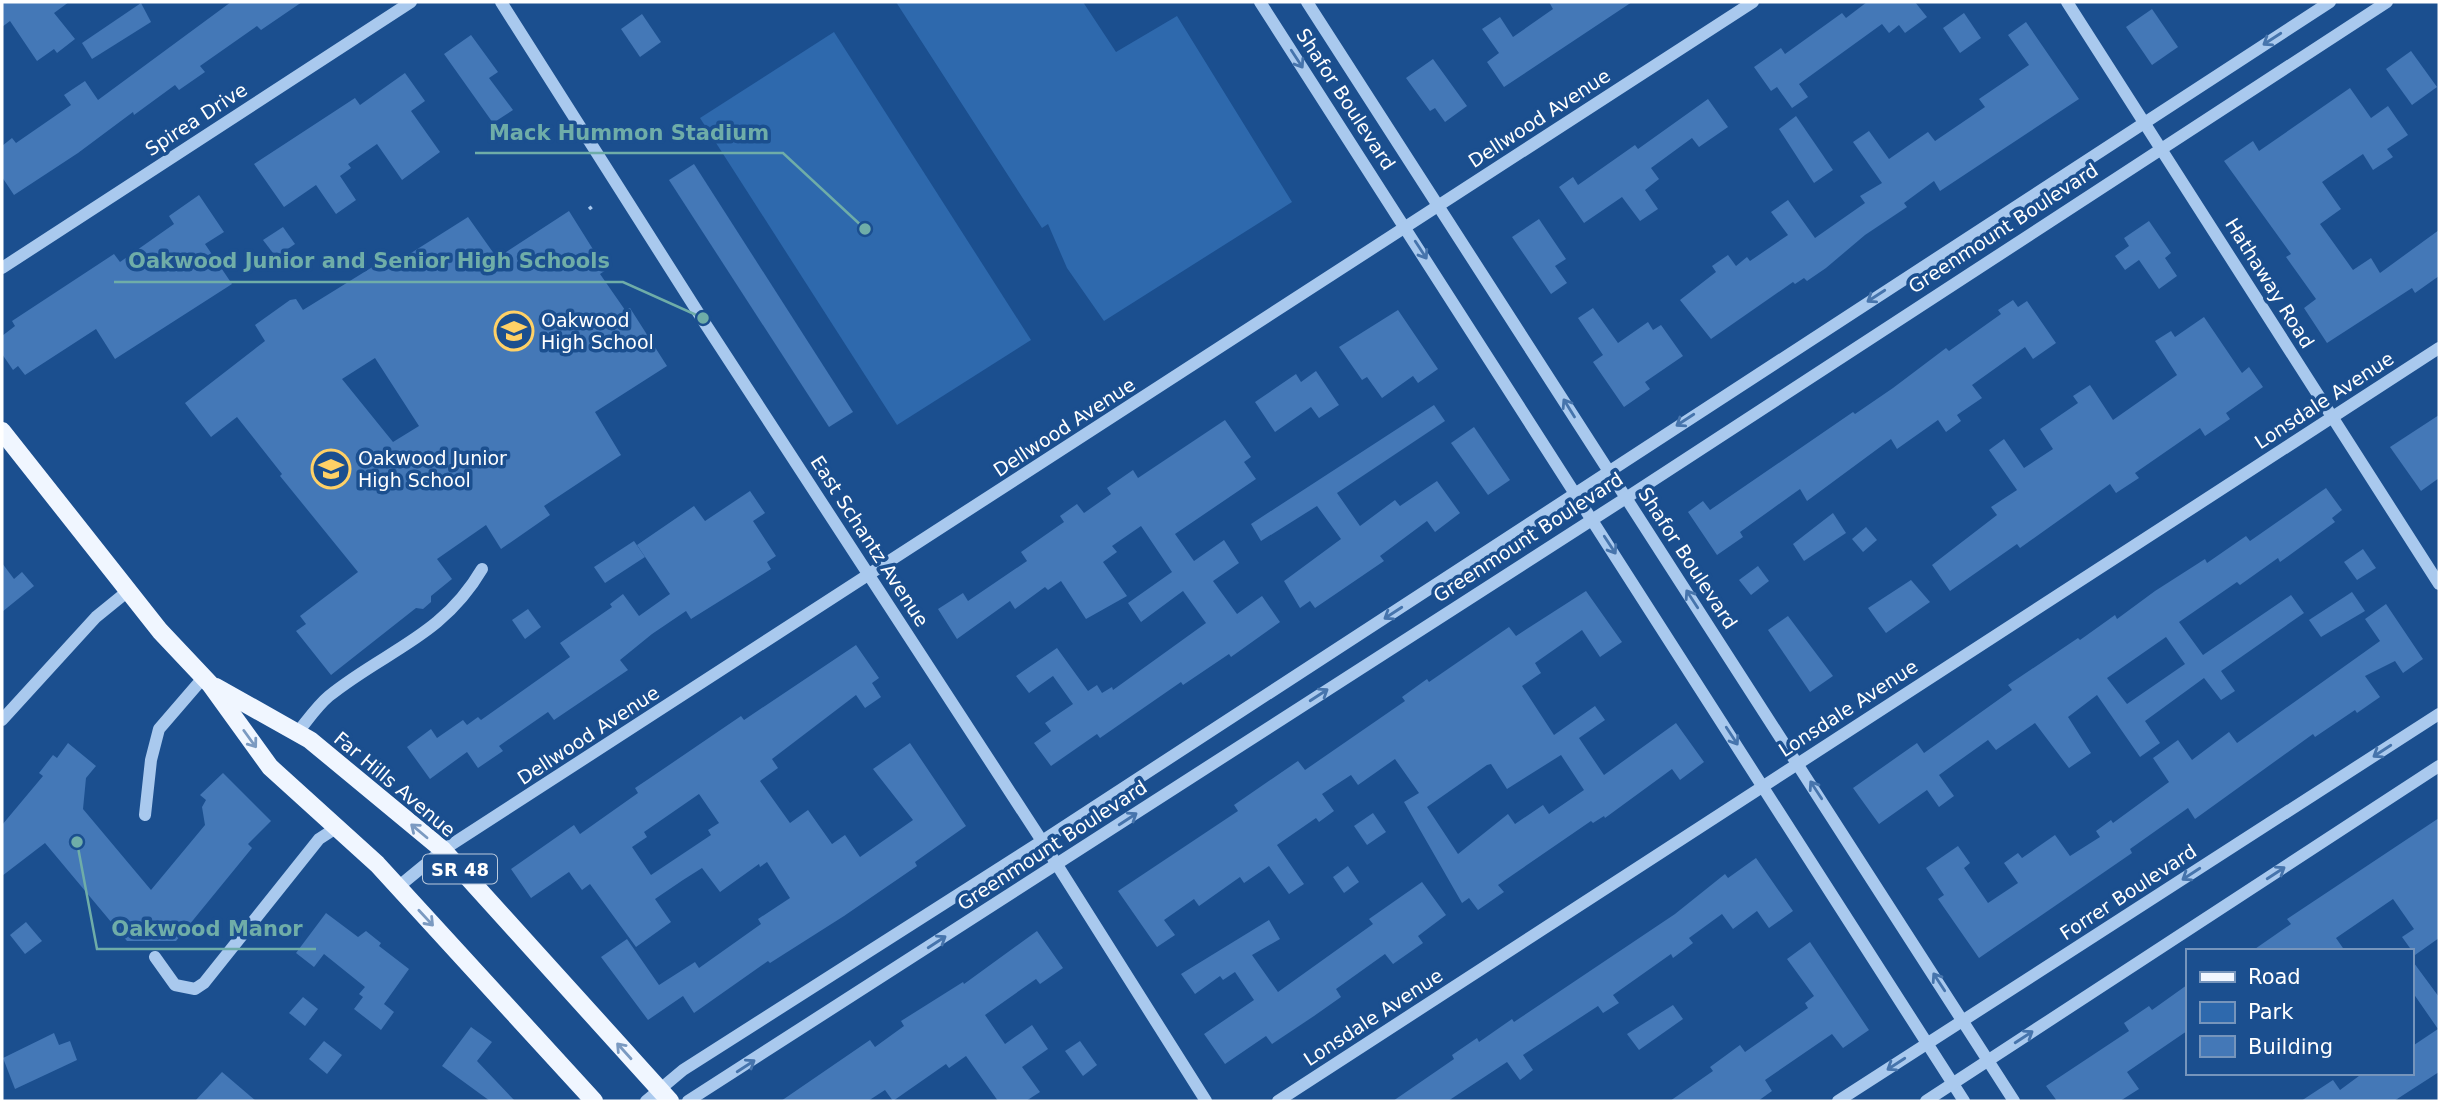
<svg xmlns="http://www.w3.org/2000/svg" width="2441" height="1103" font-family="'DejaVu Sans',sans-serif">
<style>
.green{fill:#2e69ad}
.building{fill:#4478b7;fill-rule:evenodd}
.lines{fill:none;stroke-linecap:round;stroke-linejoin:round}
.path{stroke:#a9c9ee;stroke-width:3.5;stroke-dasharray:3.5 5;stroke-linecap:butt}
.minor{stroke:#a9c9ee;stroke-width:12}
.major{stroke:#f0f6ff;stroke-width:18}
.oneway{stroke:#4674ac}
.oneway2{stroke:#7b9ac1}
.labels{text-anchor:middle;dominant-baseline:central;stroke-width:7;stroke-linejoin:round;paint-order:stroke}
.shield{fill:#1b4f8f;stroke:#bbcadd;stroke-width:2}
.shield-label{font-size:18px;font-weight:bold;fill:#fff}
.street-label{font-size:19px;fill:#fff;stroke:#1b4f8f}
.poi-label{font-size:19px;fill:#fff;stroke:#1b4f8f;text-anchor:start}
.leader{fill:none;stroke:#6fada8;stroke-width:2.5}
.callout-dot{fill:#6fada8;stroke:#1b4f8f;stroke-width:2.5}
.callout-label{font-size:21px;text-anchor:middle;font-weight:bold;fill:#6fada8;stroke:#1b4f8f;stroke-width:7;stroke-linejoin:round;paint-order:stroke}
</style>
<rect width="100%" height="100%" fill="#1b4f8f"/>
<g class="green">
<polygon points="896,2 1083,2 1116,52 1177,16 1292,202 1104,321 1067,268 1048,224 1042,228"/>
<polygon points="834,32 1031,340 897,425 700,118"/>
</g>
<g class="building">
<polygon points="2,2 69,2 54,13 75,39 57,53 54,49 37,61 10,21 2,27"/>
<polygon points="231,2 302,2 261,30 257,26 200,66 205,72 179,90 175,85 134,115 133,112 78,153 14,195 2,177 2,146 12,138 16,143 71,105 64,95 85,81 98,100"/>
<polygon points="1549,2 1632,2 1504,87 1487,62 1499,53 1482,29 1500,17 1513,37 1553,9"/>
<polygon points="1867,2 1915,2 1927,17 1905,33 1899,25 1889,33 1882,24 1799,84 1808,97 1792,108 1777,87 1771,91 1754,67 1781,48 1785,54 1842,13 1846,18"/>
<polygon points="141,3 151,22 92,59 82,43"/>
<polygon points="2152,9 2178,47 2152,65 2126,27"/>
<polygon points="1964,13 1981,38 1960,53 1943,28"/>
<polygon points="642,14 661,42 640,57 621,29"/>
<polygon points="2026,22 2079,99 1940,191 1934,181 1904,203 1907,207 1865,235 1826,268 1807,281 1804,278 1795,284 1793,282 1711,339 1680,300 1716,272 1712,266 1728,255 1736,266 1747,257 1750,261 1788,235 1771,212 1788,200 1815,238 1865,203 1860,196 1882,183 1853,142 1869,131 1889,159 1928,132 1935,141 1985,107 1979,99 2029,65 2008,35"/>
<polygon points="471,35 498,72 489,78 513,110 493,123 444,54"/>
<polygon points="2411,51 2437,87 2412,105 2386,69"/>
<polygon points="1433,59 1467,106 1445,122 1435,108 1430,111 1406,78"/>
<polygon points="405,73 425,101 411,111 440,152 402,180 377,144 348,164 351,168 340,176 356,200 336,214 316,185 284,207 254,164 355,98 360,105"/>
<polygon points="2350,88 2371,118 2388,106 2408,135 2387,149 2393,157 2373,170 2363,154 2322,182 2341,209 2320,224 2353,270 2371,258 2380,273 2439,230 2439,276 2415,293 2412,288 2327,343 2304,308 2316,299 2286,257 2291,254 2224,161 2253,141 2259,151"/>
<polygon points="1708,99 1728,127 1699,147 1692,138 1651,168 1659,179 1645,190 1658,209 1640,221 1622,197 1584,223 1559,187 1573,177 1578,185 1635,145 1638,149"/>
<polygon points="1796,116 1833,170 1814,183 1779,129"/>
<polygon points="694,164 853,412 829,427 669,180"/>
<polygon points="199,195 224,232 205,244 232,284 115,359 96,329 25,375 18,366 13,370 2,354 2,336 15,326 12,321 114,254 120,262 174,224 169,216"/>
<path d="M569,211L606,270L600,274L625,310L630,308L667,366L595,412L621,455L544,506L550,515L501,549L486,525L437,559L452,579L431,596V602L423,609L416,608L331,675L296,631L306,624L300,616L358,572L280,476L282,474L237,417L211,437L185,403L265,341L255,325L290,300L296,299L303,310L395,253L400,260L468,217L497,258ZM375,358L419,426L393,442L342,379Z"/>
<polygon points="1539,219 1566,259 1555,266 1567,283 1551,294 1512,237"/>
<polygon points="2149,221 2171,253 2165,258 2177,276 2159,289 2139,260 2125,270 2115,256 2129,246 2124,238"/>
<polygon points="283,227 295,244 276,257 263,240"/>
<polygon points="2013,300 2018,307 2027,301 2056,343 2033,359 2025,347 1972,385 1982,398 1957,415 1961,421 1946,432 1938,420 1897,449 1891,439 1807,501 1800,489 1740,532 1743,537 1717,555 1688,512 1703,501 1710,510 1853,412 1855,414 1893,388 1946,348 1949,351 2001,314 1998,310"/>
<polygon points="1593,308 1618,343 1648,322 1653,330 1661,325 1683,356 1645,382 1650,389 1624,407 1593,362 1603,355 1578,318"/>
<polygon points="1398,310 1438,369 1418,383 1413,376 1382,398 1367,377 1362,380 1339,347"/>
<polygon points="2204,317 2242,373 2249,367 2263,387 2226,413 2230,419 2205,436 2200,428 2135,473 2139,478 2116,493 2110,484 2020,548 2017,544 1950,591 1932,565 1997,515 1991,507 2017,490 1989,450 2004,439 2024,468 2053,449 2040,429 2078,403 2073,396 2090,385 2113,420 2177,375 2155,341 2171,331 2175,337"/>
<polygon points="1316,371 1339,405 1319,418 1311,407 1275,432 1255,402 1296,374 1301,382"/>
<polygon points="1434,405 1445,421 1337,493 1360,526 1395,500 1400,506 1437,481 1460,513 1435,532 1427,521 1380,556 1384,561 1340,591 1315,608 1310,601 1300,608 1284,581 1341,539 1317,506 1261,541 1251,524"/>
<polygon points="2439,415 2439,478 2421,491 2390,447"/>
<polygon points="1225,420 1251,457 1244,462 1256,479 1175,534 1194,561 1224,540 1239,563 1213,581 1237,614 1262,596 1280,622 1231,657 1229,654 1183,685 1181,682 1100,738 1097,734 1051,766 1034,743 1051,731 1045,723 1073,704 1053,676 1029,693 1016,676 1057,648 1088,691 1097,685 1102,693 1112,687 1113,690 1206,623 1183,591 1141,622 1128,603 1172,572 1141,526 1112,546 1117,552 1103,562 1127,596 1086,619 1061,581 1048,590 1045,587 1015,609 1010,601 957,639 938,609 963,593 968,601 1027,561 1021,552 1064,522 1060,516 1077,504 1084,513 1111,494 1107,488 1133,470 1138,478"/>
<polygon points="1474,427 1510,480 1488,495 1451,443"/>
<path d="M2326,488L2342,510L2332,518L2335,522L2280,562L2278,558L2240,585L2237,582L2179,622L2203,655L2291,595L2304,613L2221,671L2235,691L2221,700L2204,678L2145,721L2160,743L2140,757L2097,695L2068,717L2091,753L2069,768L2035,723L1996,750L1988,740L1939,775L1954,796L1939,807L1927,790L1879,824L1853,788L1917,743L1924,753L2012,690L2008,685L2078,638L2080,640L2115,615L2117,619L2155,591L2205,559L2207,563L2246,536L2250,541ZM2166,637L2185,664L2127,704L2107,678Z"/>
<polygon points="750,491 765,513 753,521 776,556 767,562 771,569 691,619 686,611 652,634 620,660 628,670 554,720 548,712 499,746 503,751 478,768 467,752 430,779 407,747 431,729 437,738 463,720 467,725 478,717 481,720 570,657 560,643 612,607 610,604 623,594 639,616 670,594 637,545 694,506 705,521"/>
<polygon points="1833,513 1846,533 1804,561 1793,544"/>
<polygon points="1866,527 1877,540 1863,552 1852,539"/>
<polygon points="634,541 645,557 605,583 594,567"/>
<polygon points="2363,549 2376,568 2357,580 2344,562"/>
<polygon points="2,563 14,579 22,572 34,586 2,612"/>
<polygon points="1758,566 1769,581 1751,595 1739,580"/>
<polygon points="1911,580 1930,602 1886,633 1868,608"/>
<path d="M1586,591L1622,642L1600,657L1582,630L1535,663L1541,673L1522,686L1554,735L1595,706L1605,720L1579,738L1604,775L1676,723L1704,762L1680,780L1672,769L1605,818L1604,816L1593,823L1591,821L1498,885L1504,892L1478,910L1469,898L1462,903L1404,802L1419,793L1395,759L1358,785L1351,775L1322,794L1334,811L1319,822L1316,818L1277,845L1304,884L1289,894L1269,866L1244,883L1240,877L1199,906L1194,899L1164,920L1175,935L1157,947L1118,891L1238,811L1234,805L1298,761L1305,770L1405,701L1402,697L1427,679L1429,682L1509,627L1516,636ZM1561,755L1584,790L1549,814L1543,805L1515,824L1508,814L1458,854L1427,807L1487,765L1491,764L1507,789Z"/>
<polygon points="2352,592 2365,611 2321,637 2309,620"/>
<polygon points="2386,604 2423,659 2403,673 2395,661 2365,676 2380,697 2357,713 2355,710 2315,737 2313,734 2195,819 2188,808 2130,849 2132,853 1979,958 1938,899 1944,895 1926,868 1958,846 1970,863 1964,868 1988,903 2018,883 2004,863 2018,853 2022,858 2055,835 2070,856 2100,837 2096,831 2111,820 2113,823 2169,782 2153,758 2178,740 2192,760 2229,732 2237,743 2380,641 2365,619"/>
<polygon points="528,609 541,627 525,639 512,620"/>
<polygon points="1788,616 1833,676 1810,692 1768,630"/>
<path d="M856,645L879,678L872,683L881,697L865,708L856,695L772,759L778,768L760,781L790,823L808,810L832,844L845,835L860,857L913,820L873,769L910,743L966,826L915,862L917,866L844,916L770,963L768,961L694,1013L683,996L648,1020L601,957L627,939L659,985L695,962L699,968L761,924L758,919L790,898L767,862L760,867L759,864L720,892L702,868L683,880L655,899L671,922L636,947L590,884L582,890L569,872L531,898L511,869L574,825L580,834L638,793L635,788L650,778L741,716L744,720ZM699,794L719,823L708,830L711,835L651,875L632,847L647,837L644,832Z"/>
<polygon points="68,743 96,766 86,778 83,809 151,890 205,825 202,807 206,800 200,795 223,773 271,821 248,844 252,848 176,941 127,941 45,843 2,876 2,825 43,776 39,773 53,755 57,758"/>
<polygon points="1373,813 1386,832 1367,845 1354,826"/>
<polygon points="2439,818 2439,938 2415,955 2402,937 2414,929 2393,899 2336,938 2345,951 2252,951 2291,924 2287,919"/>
<polygon points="1756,858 1793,911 1769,928 1757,911 1733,929 1722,914 1689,938 1693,943 1673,958 1671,954 1613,995 1619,1003 1603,1013 1598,1006 1523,1055 1533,1070 1520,1080 1507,1062 1448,1101 1393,1101 1454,1059 1452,1055 1477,1038 1479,1042 1512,1019 1514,1022 1675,914 1725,874 1728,878"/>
<polygon points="1348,866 1359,882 1344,893 1333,877"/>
<polygon points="1422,882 1446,915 1418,936 1423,943 1393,964 1385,954 1336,989 1341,997 1314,1016 1272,1044 1266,1036 1225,1064 1204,1034 1254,1000 1235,972 1223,980 1220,976 1195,994 1181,974 1269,920 1280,939 1252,955 1278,992 1373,924 1369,919"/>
<polygon points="326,913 358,937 366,931 381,943 379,946 409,969 384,1004 394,1012 381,1030 354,1009 363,997 359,994 365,987 324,954 314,967 296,953"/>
<polygon points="26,922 42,941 25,954 10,935"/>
<polygon points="1037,931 1063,968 1040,984 1036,979 985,1015 1005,1044 1032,1025 1048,1049 1022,1067 1040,1092 1026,1101 998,1101 966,1056 949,1068 946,1064 893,1101 885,1090 868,1101 781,1101 870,1040 875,1047 904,1026 901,1021 963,982 964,984"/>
<polygon points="1810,942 1869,1030 1843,1048 1832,1034 1765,1080 1772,1091 1758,1101 1670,1101 1713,1071 1710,1067 1740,1045 1745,1052 1808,1008 1805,1003 1814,996 1787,959"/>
<polygon points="2411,959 2439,997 2439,1072 2394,1101 2301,1101 2333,1080 2340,1090 2363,1073 2411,1073 2411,1047 2438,1029 2411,990"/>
<polygon points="2187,985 2187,1031 2127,1072 2139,1089 2120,1101 2057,1101 2046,1086 2129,1031 2124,1023 2149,1006 2152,1010"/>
<polygon points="303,997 318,1009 305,1026 289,1013"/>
<polygon points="1673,1005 1683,1019 1639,1050 1627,1034"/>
<polygon points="471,1027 492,1042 477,1061 515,1101 490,1101 442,1066"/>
<polygon points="54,1033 59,1045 70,1041 77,1060 15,1089 3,1058"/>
<polygon points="324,1041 342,1055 327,1074 309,1059"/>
<polygon points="1080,1041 1097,1065 1083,1076 1065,1051"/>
<polygon points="222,1072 256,1101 195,1101"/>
</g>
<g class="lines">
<polyline class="path" points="589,209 594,205"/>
<g class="minor">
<polyline points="501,2 706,325 1042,841 1206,1101"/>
<polyline points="1260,2 1964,1101"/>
<polyline points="1307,2 2014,1101"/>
<polyline points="2067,2 2439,584"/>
<polyline points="2,268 411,2"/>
<polyline points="2,720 96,617 128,591"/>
<path d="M297,733C307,721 317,706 329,696C386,650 442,637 482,569"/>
<polyline points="145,815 151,760 159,729 203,678"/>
<polyline points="398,887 443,850 1753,2"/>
<polyline points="155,957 175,985 195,989 204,983 319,839 336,828"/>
<polyline points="646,1101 683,1070 1042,841 2330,2"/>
<polyline points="688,1101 1626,498 2387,2"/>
<polyline points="1278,1101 2439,348"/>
<polyline points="1838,1101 2439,714"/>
<polyline points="1926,1101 2439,766"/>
</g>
<g class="major">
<polyline points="2,431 160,631 210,684 270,767 377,864 594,1101"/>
<polyline points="216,687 310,740 443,850 670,1101"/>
</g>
</g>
<defs><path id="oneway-shaft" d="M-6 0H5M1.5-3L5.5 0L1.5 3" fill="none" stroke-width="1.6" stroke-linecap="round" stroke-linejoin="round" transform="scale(1.75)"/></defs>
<g class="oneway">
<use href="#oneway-shaft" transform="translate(2272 39) rotate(147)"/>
<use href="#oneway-shaft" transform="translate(1297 59) rotate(57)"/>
<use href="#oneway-shaft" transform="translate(1421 250) rotate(57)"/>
<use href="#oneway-shaft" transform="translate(1876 296) rotate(147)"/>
<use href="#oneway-shaft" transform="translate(1569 408) rotate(-122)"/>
<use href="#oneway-shaft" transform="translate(1685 420) rotate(147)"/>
<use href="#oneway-shaft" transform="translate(1610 545) rotate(57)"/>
<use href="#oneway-shaft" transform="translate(1692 599) rotate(-123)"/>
<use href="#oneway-shaft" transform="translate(1393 613) rotate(147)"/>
<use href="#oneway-shaft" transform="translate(1319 695) rotate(-33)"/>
<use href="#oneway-shaft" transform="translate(1732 736) rotate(57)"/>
<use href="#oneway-shaft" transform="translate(2382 751) rotate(147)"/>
<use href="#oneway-shaft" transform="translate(1816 790) rotate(-123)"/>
<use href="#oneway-shaft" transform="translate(1128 819) rotate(-33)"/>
<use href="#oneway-shaft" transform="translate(2276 873) rotate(-33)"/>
<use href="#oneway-shaft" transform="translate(2191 874) rotate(147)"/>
<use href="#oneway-shaft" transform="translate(937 942) rotate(-33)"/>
<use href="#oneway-shaft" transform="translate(1939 982) rotate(-123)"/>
<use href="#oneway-shaft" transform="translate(2024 1037) rotate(-33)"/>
<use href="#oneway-shaft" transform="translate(1896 1064) rotate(147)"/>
<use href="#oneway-shaft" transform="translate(746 1066) rotate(-33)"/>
</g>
<g class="oneway2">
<use href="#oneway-shaft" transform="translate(250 739) rotate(54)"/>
<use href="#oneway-shaft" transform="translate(419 831) rotate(-140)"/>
<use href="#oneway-shaft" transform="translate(426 918) rotate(47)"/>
<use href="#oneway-shaft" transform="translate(624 1051) rotate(-132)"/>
</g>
<defs>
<symbol id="school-ring" viewBox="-11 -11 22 22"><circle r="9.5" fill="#1b4f8f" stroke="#ffd166" stroke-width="1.5"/><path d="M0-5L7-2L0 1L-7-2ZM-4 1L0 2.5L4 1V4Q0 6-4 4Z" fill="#ffd166"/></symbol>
</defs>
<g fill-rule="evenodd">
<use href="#school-ring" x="492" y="309" width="44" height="44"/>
<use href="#school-ring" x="309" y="447" width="44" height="44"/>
</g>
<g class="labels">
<rect class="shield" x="423" y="854.5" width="74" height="29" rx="5"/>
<g class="shield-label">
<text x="460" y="869">SR 48</text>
</g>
<g class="street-label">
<text transform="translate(1346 99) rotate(57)">Shafor Boulevard</text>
<text transform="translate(1539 118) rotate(-33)">Dellwood Avenue</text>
<text transform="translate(196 119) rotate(-33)">Spirea Drive</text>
<text transform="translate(2003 228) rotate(-33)">Greenmount Boulevard</text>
<text transform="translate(2270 283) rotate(58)">Hathaway Road</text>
<text transform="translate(2324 400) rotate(-33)">Lonsdale Avenue</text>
<text transform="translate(1064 427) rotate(-33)">Dellwood Avenue</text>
<text transform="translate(1528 537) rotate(-33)">Greenmount Boulevard</text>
<text transform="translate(870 541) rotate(57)">East Schantz Avenue</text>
<text transform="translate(1688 558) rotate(57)">Shafor Boulevard</text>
<text transform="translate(1848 708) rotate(-33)">Lonsdale Avenue</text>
<text transform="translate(588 735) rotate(-33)">Dellwood Avenue</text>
<text transform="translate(395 784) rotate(40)">Far Hills Avenue</text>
<text transform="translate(1052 845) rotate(-33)">Greenmount Boulevard</text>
<text transform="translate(2128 892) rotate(-33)">Forrer Boulevard</text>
<text transform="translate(1373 1017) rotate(-33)">Lonsdale Avenue</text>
</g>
<g class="poi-label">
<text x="541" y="320">Oakwood<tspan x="541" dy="22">High School</tspan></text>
<text x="358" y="458">Oakwood Junior<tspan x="358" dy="22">High School</tspan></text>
</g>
</g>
<path class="leader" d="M865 229L783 153H475M703 318L623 282H114M77 842L97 949H316"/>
<g class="callout-dot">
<circle cx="865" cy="229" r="7"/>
<circle cx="703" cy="318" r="7"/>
<circle cx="77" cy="842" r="7"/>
</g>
<g class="callout-label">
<text x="629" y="140">Mack Hummon Stadium</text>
<text x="369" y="268">Oakwood Junior and Senior High Schools</text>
<text x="207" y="936">Oakwood Manor</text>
</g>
<rect width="2441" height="1103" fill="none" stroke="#ffffff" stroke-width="7"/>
<rect x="2186" y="949" width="228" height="126" fill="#1b4f8f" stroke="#7695bc" stroke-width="2"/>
<rect x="2200" y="972" width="35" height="10" fill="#f0f6ff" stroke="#7695bc" stroke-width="2"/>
<text x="2248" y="984" font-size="21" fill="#ffffff">Road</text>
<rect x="2200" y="1002" width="35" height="21" fill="#2e69ad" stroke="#7695bc" stroke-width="2"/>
<text x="2248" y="1019" font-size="21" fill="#ffffff">Park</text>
<rect x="2200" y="1036" width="35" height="21" fill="#4478b7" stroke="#7695bc" stroke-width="2"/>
<text x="2248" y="1054" font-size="21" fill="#ffffff">Building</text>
</svg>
